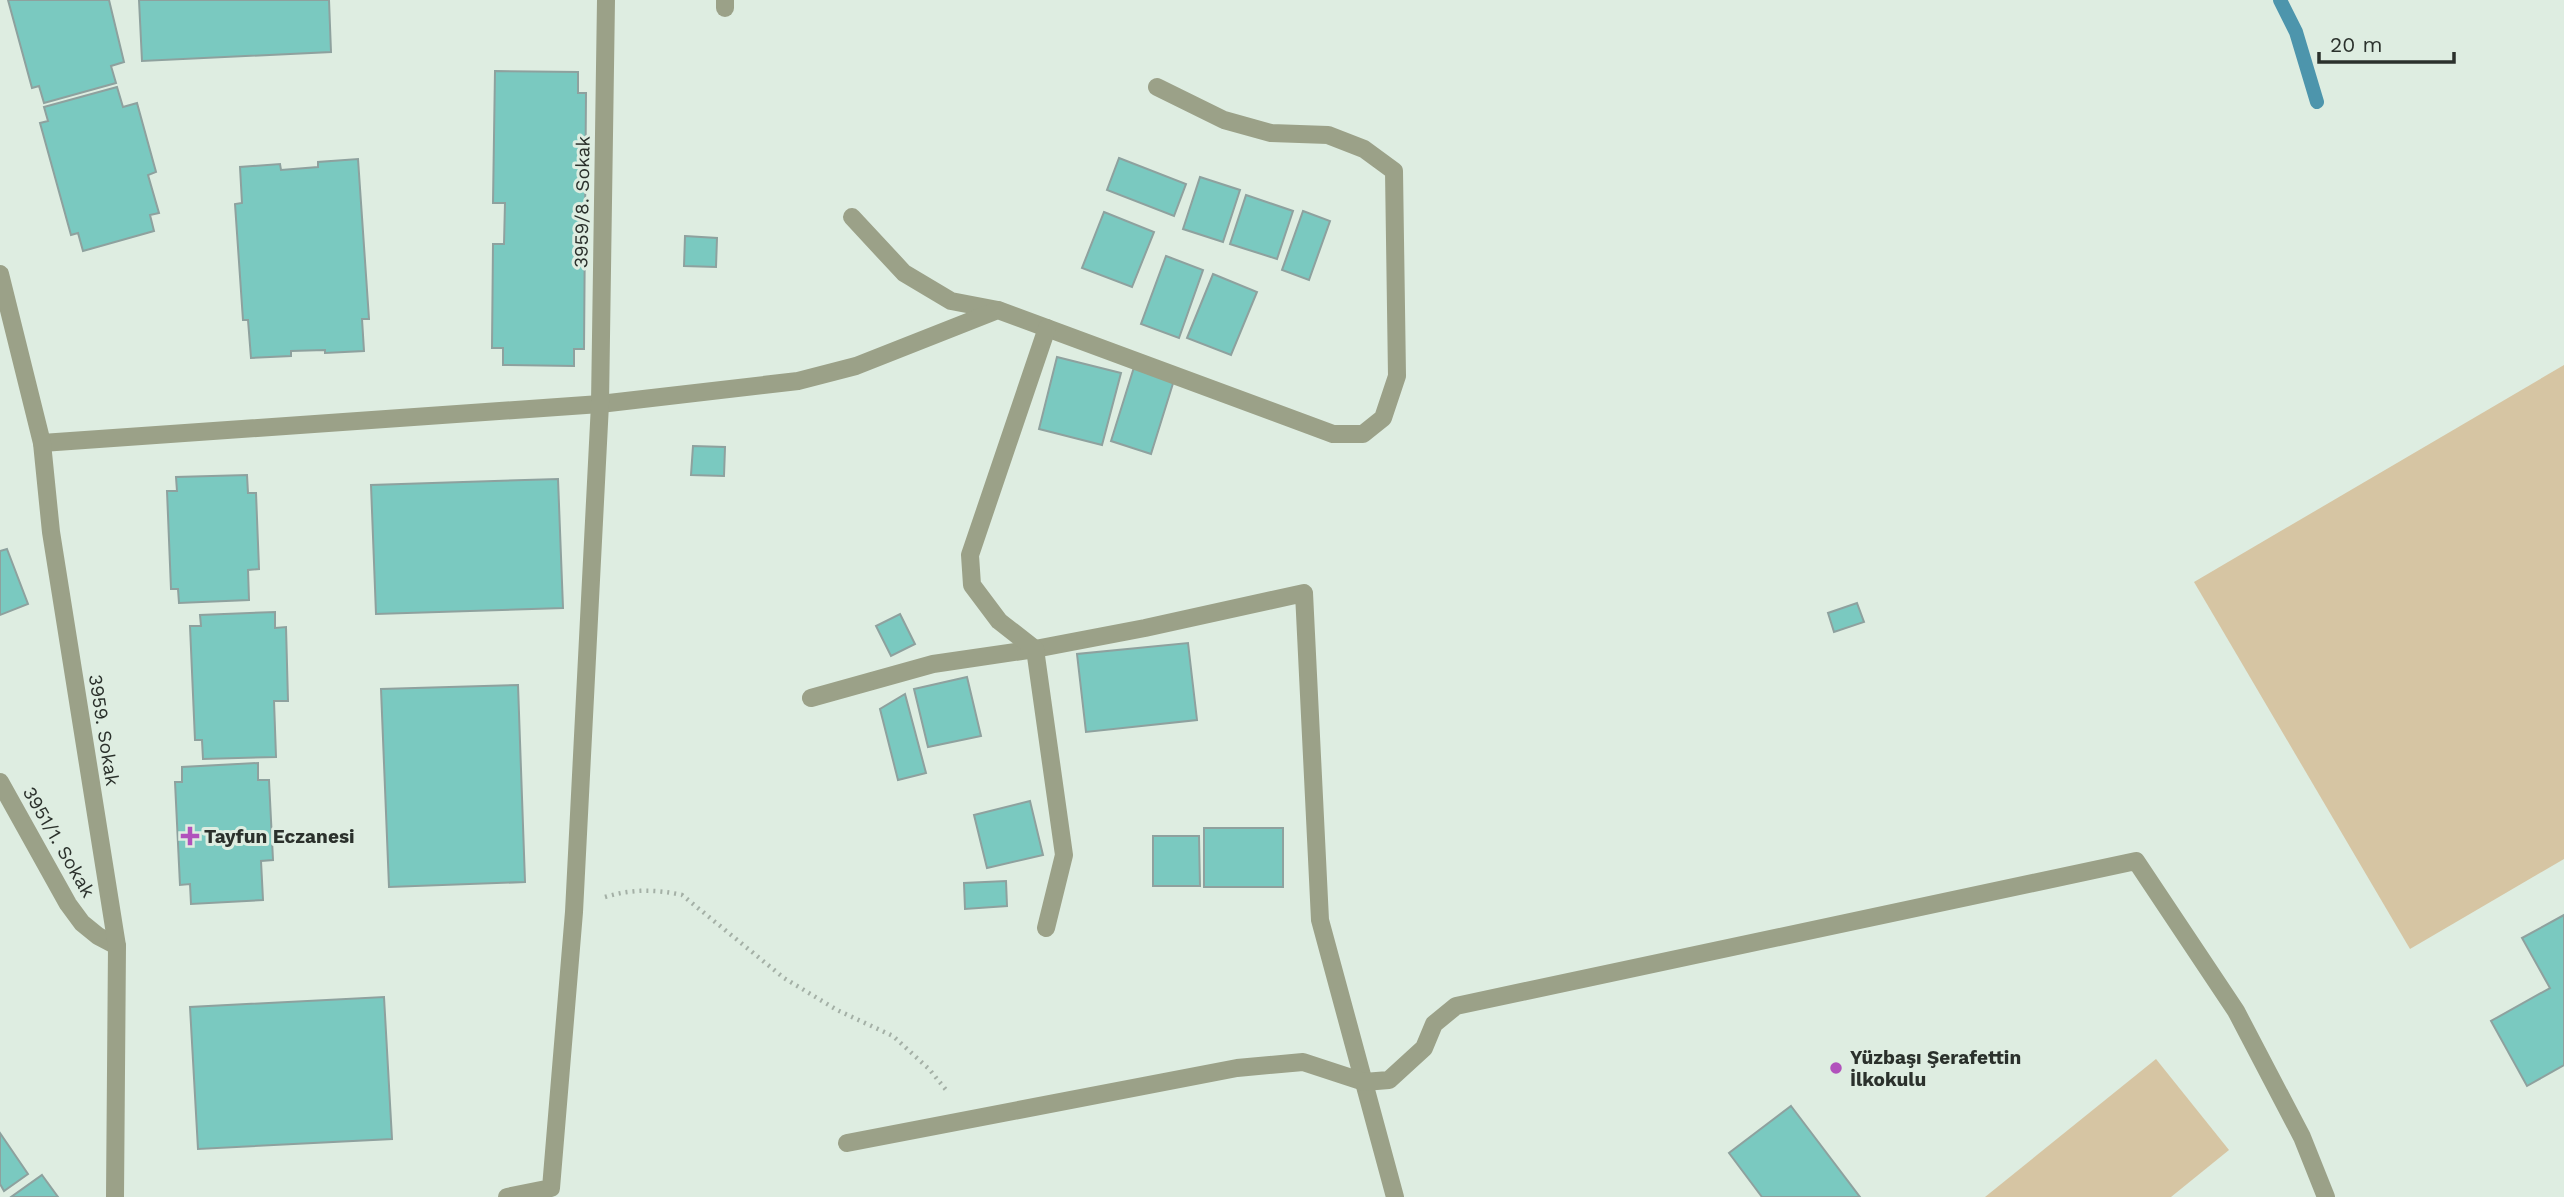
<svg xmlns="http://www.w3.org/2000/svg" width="2564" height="1197" font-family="'Work Sans',sans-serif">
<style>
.garden{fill:#d6c5a3}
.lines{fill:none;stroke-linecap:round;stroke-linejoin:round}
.stream{stroke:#4d95ac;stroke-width:14}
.building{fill:#7ac9c0;stroke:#8ea19e;stroke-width:2}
.path{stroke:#a4b0a6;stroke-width:4.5;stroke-dasharray:2 5;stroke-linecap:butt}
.service{stroke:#9ba188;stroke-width:18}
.minor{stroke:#9ba188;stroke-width:18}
.tertiary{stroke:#9ba188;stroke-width:18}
.poi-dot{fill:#b152bc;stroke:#deede1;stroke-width:2.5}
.labels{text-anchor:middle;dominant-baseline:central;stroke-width:6;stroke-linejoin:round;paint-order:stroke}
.street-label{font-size:19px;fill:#2b312c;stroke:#deede1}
.poi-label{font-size:19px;font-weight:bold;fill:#2b312c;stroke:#deede1;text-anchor:start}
</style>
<rect width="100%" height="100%" fill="#deede1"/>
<g class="garden">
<polygon points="2564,365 2564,859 2410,949 2194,582"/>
<polygon points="2156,1059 2229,1150 2171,1197 1985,1197"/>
</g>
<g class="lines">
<polyline class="stream" points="2280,0 2296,32 2317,102"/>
</g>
<g class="building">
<polygon points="8,0 109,0 124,62 111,66 116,83 44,103 39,86 32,88"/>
<polygon points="139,0 329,0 331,52 142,61"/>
<polygon points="495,71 578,72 578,93 586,93 584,349 574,349 574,366 503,365 503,348 492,348 493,244 504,244 505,203 493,203"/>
<polygon points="117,87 123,107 137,103 156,172 148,175 159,213 150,215 154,231 83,251 78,233 71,235 40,123 48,121 44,107"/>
<polygon points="1119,158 1186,184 1174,216 1107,190"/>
<polygon points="358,159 369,319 362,319 364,351 325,353 325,350 291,351 291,356 251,358 248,320 243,320 235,204 242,203 240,167 280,164 281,170 318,167 318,162"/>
<polygon points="1200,177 1240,190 1223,242 1183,229"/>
<polygon points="1246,195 1293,211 1277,259 1230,244"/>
<polygon points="1303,211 1330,221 1309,280 1282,270"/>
<polygon points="1104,212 1154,232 1132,287 1082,268"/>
<polygon points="685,236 717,238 716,267 684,266"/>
<polygon points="1166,256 1203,270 1179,338 1141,324"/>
<polygon points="1213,274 1257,292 1231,355 1187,338"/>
<polygon points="1057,357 1121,373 1102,445 1039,429"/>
<polygon points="1135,364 1175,377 1151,454 1111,441"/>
<polygon points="693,446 725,447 724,476 691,475"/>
<polygon points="247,475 248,493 256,493 259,569 248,570 249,600 179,603 178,589 171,589 167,491 177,491 176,477"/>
<polygon points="558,479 563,608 376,614 371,485"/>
<polygon points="7,549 28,604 0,615 0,551"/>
<polygon points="1857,603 1864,622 1834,632 1828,613"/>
<polygon points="275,612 275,628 286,627 288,701 274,701 276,757 203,759 202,740 195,740 190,626 201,626 200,615"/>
<polygon points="900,614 915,644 891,656 876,626"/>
<polygon points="1188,643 1197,720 1086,732 1077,654"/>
<polygon points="967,677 981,736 928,747 914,689"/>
<polygon points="518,685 525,882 389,887 381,689"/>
<polygon points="905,694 926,773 898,780 880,709"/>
<polygon points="258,763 258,780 269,780 273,860 261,861 263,900 191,904 190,884 180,885 175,782 182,782 182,767"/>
<polygon points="1030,801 1043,855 987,868 974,815"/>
<rect x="1204" y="828" width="79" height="59"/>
<polygon points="1153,836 1199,836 1200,886 1153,886"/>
<polygon points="1006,881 1007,906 965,909 964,883"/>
<polygon points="2564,915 2564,1065 2527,1086 2491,1021 2550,988 2522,938"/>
<polygon points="384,997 392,1139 198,1149 190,1007"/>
<polygon points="1791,1106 1860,1197 1762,1197 1729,1153"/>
<polygon points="0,1133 28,1174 4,1191 0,1184"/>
<polygon points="42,1175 58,1197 11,1197"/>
</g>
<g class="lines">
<path class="path" d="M605,897C631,889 655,889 682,895L784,978L837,1010L893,1036L929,1069L947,1091"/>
<g class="service">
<polyline points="725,8 725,0"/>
<polyline points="852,217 904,273 951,301 998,310"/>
</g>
<g class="minor">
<polyline points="42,443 600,404 798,381 856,366 998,310 1333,434 1363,434 1383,418 1397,376 1394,171 1364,149 1328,135 1271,133 1224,120 1157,87"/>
<polyline points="811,698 933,664 1035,649 1145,628 1304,593 1320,920 1395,1197"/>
<polyline points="0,782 68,904 82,923 98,936 117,946"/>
<polyline points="1046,928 1064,855 1035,649 999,621 972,585 970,555 1047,328"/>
<polyline points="847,1143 1237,1068 1303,1062 1364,1082 1389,1080 1424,1048 1434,1024 1456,1006 2136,861 2236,1011 2302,1137 2326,1197"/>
<polyline points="507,1197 551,1188 574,912 600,404 606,0"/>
</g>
<polyline class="tertiary" points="0,274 42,443 51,532 117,946 115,1197"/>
</g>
<g class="poi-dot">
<path d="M186.5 825.5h7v7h7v7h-7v7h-7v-7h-7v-7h7z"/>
<circle cx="1836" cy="1068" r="7"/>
</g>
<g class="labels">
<g class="street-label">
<text transform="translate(582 202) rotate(-89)">3959/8. Sokak</text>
<text transform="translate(104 730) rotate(81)">3959. Sokak</text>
<text transform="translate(59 842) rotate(60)">3951/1. Sokak</text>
</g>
<g class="poi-label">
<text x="204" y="836">Tayfun Eczanesi</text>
<text x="1850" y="1057">Yüzbaşı Şerafettin<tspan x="1850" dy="22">İlkokulu</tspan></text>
</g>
</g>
<path d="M2319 52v10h135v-10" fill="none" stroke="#2b312c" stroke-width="3.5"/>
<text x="2330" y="52" font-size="21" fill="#2b312c" stroke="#deede1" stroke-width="5" paint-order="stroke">20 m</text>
</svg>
